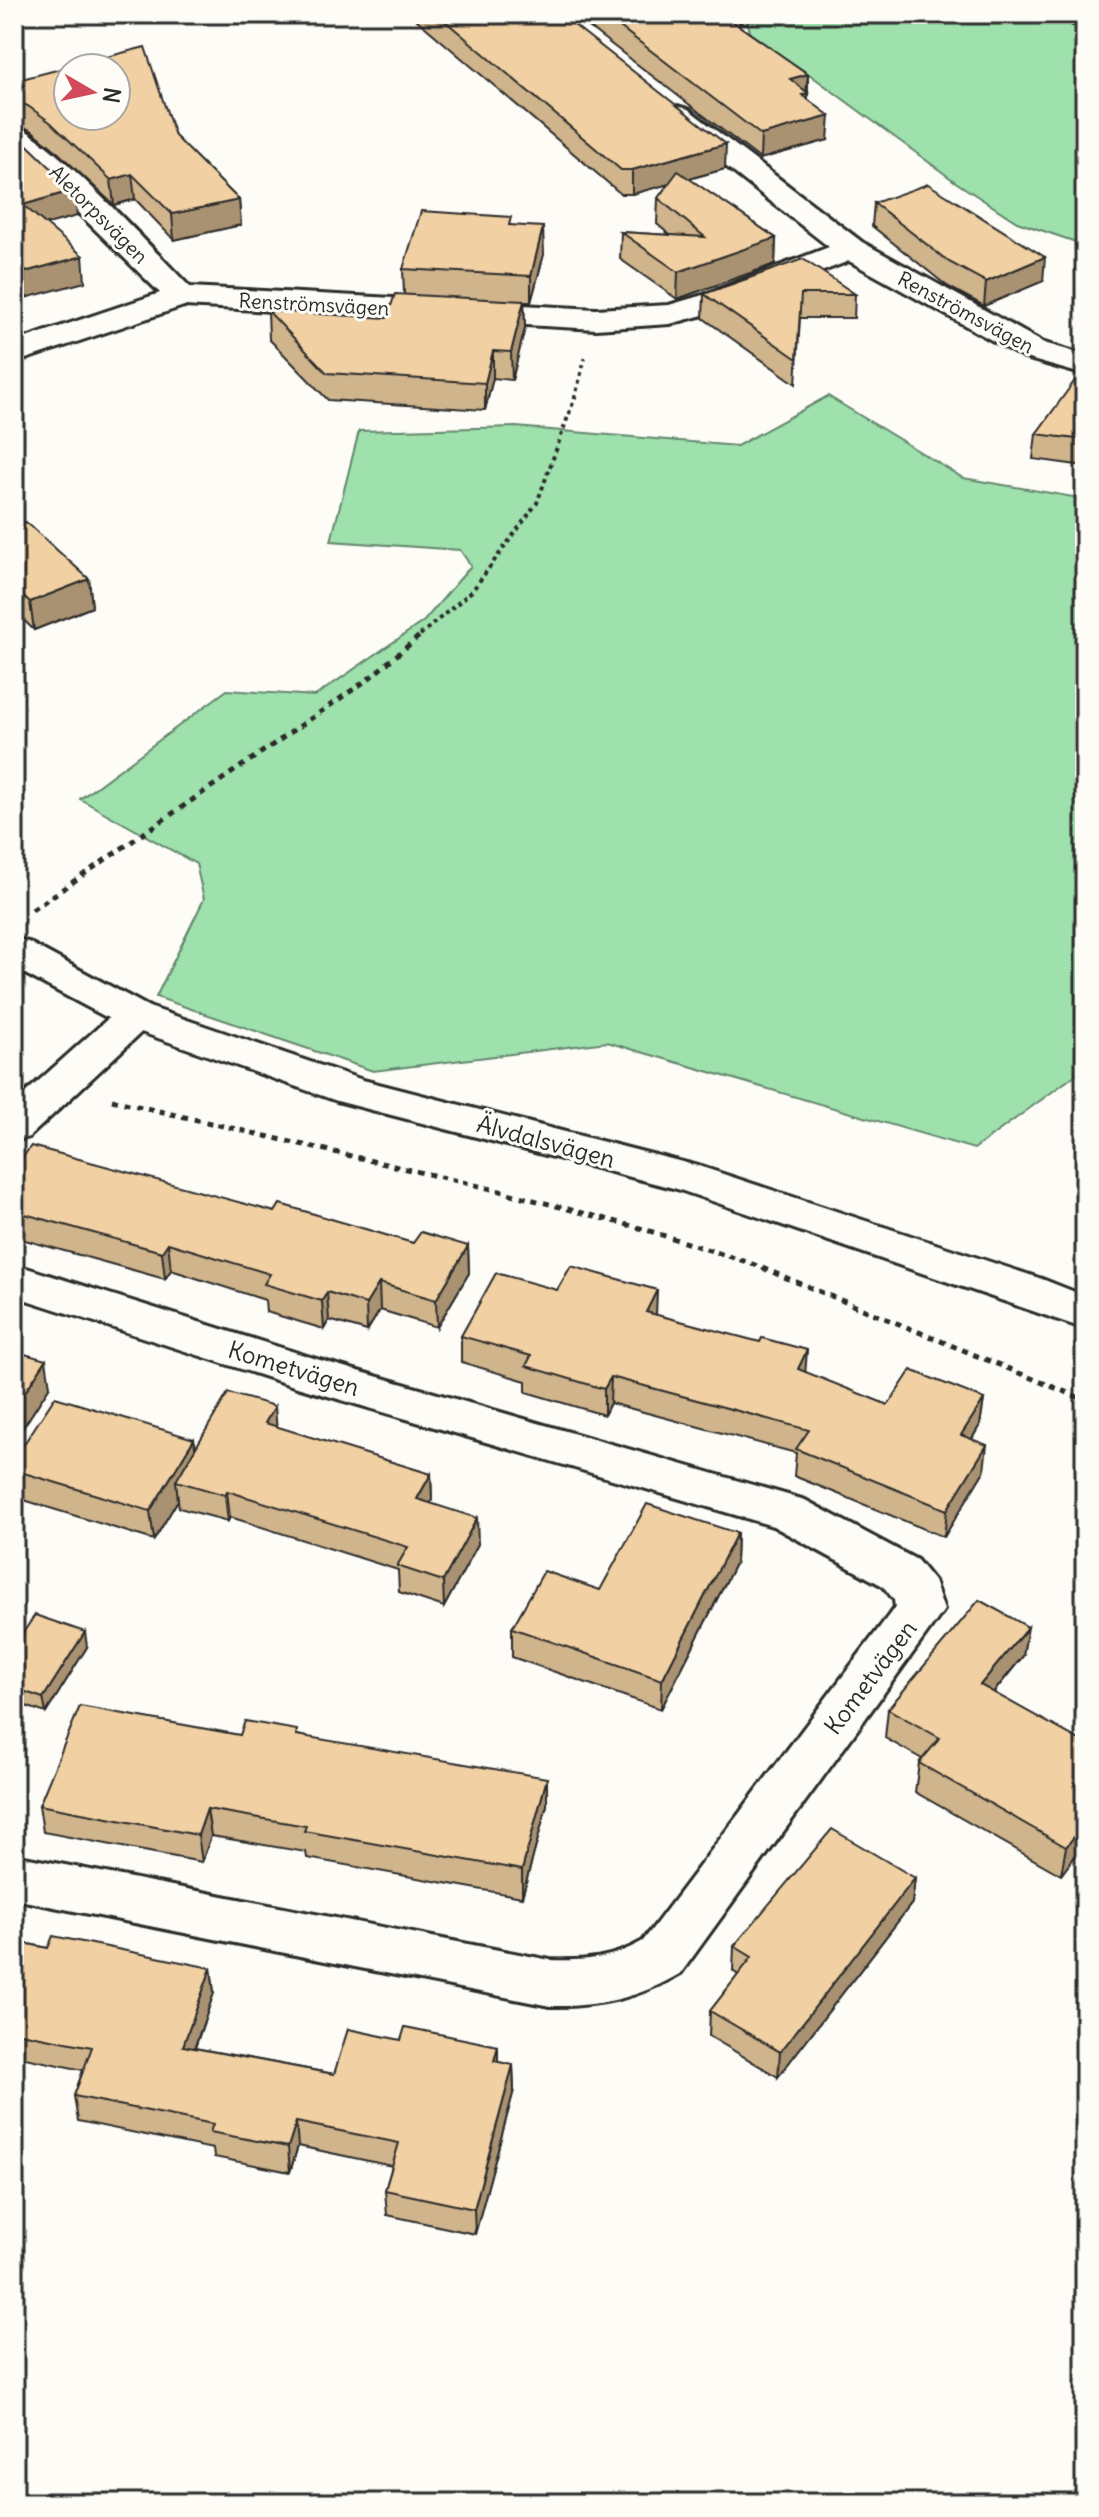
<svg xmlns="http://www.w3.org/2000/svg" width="1099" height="2517" font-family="Delius,sans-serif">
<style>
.green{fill:#9ee1ac;stroke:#64866c;stroke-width:2}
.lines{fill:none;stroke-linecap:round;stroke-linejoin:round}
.street-casing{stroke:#2b2b2b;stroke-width:6}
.secondary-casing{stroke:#2b2b2b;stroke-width:6}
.path-far1{stroke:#2b2b2b;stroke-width:4;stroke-dasharray:4 4;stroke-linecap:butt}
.path{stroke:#2b2b2b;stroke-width:5;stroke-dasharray:6 6;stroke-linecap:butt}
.street{fill:#fdfcf7;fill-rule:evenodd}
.secondary{fill:#fdfcf7;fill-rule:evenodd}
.wall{fill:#cfb48c;stroke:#2b2b2b;stroke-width:2}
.shaded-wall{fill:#a99272;stroke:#2b2b2b;stroke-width:2}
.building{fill:#f1d1a3;stroke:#2b2b2b;stroke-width:2;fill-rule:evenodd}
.labels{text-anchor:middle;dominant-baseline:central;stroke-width:6;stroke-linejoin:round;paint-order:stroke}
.far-street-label{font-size:20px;fill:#2b2b2b;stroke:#fdfcf7}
.street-label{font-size:24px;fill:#2b2b2b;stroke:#fdfcf7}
</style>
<rect width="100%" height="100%" fill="#fdfcf7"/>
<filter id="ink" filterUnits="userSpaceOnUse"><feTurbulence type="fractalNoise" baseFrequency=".0125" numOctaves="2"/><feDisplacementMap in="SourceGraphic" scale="16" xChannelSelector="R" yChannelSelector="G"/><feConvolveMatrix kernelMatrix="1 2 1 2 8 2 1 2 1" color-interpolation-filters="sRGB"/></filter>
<g filter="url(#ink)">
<g class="green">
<polygon points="745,14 1085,14 1085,245 1017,222 957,183 809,74 752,38"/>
<polygon points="828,396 963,478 1085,499 1085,1073 1078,1073 974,1149 607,1042 373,1071 156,997 204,899 196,864 80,799 227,690 315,696 424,621 471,566 460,550 331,541 359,431 516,427 737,446"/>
</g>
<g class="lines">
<defs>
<g id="street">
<path d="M678,106L688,109L862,242L1044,343L1085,355V375L1022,357L849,261L725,309L670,324L596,329L184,306L14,363V342L160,293L14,150V125C46,133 159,256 190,287L596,309L669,305L703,295L829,247L668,121L663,115L668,109Z"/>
<polygon points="135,1003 149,1007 155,1016 149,1025 29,1137 14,1141 14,1103 121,1007"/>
<path d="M14,1264L320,1360L805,1500L917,1560L934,1581L944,1610L681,1973C639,1998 598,2007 550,2006L14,1899V1855L550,1960C585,1961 612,1959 643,1941L895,1607L894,1600L883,1586L773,1526L297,1387L14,1296Z"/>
</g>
<polygon id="secondary" points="14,938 28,942 149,1007 363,1080 702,1167 1042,1279 1085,1296 1085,1329 677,1189 337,1101 121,1025 14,968"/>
</defs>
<use href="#street" class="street-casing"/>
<use href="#secondary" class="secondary-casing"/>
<g class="path-far1">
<polyline points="1058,14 1085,34"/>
<polyline points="731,26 764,14"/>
<polyline points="420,635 472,591 537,503 575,397 585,358"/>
</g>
<g class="path">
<polyline points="32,910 367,680 423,633"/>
<polyline points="112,1100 496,1190 640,1228 750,1263 1085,1400"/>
</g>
<use href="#street" class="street"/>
<use href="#secondary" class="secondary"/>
</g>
<g class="wall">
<polygon points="410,14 560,14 725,169 689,179 776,238 775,264 677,299 620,259 621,232 670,235 657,224 658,198 668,184 632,194 621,194"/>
<polygon points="572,14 722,14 808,74 808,99 828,140 760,159"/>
<polygon points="14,81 175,136 239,200 241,225 174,240 135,199 114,205 52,147 31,130 14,124"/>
<polygon points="874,203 1043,281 984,306 947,286 872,226"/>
<polygon points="511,225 544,254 531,302 524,302 525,328 512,380 493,378 485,410 328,400 269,339 268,311 387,318 404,294 403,269"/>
<polygon points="704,294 855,294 854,318 800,318 796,384 703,318"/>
<polygon points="1085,380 1085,466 1033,459 1036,434"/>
<polygon points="14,526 89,579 92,607 34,630 14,611"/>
<polygon points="14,1169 275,1212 413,1243 468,1246 469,1273 437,1327 380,1310 367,1331 329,1320 324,1329 266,1312 265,1300 171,1270 165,1279 14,1237"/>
<polygon points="557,1290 656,1315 888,1405 984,1399 980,1425 972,1439 984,1471 944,1537 794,1476 796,1453 610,1403 604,1415 526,1392 526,1381 461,1362 461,1336"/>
<polygon points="14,1351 50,1386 19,1434 14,1433"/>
<polygon points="277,1427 431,1474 432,1500 430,1503 478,1544 444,1607 399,1592 398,1570 230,1517 228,1521 179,1508 178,1500 154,1540 14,1497 14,1459 194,1439 196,1448"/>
<polygon points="737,1533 736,1562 661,1709 512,1657 512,1628 600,1590"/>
<polygon points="14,1646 87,1647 46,1713 14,1702"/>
<polygon points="1023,1656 993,1693 1085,1843 1061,1875 915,1792 919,1763 922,1759 885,1738 888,1709"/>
<polygon points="240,1735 298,1735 547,1805 522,1897 307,1858 306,1852 211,1836 202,1862 43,1832 39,1805"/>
<polygon points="915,1878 912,1903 778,2077 709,2036 710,2011 738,1975 733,1971 734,1946"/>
<polygon points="14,1941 48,1948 211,1968 214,1993 195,2048 334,2074 498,2062 513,2065 514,2090 475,2234 387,2215 385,2190 392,2166 298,2146 290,2172 214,2157 213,2149 78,2121 74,2096 83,2070 20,2057 17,2044 14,2043"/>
</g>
<g class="shaded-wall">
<polygon points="808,74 806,94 808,93 806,118 790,79"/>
<polygon points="830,116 828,140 760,159 761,135"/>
<polygon points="726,144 725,169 632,194 632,170"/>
<polygon points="132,174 135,199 114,205 111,180"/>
<polygon points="74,190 77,216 26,230 23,205"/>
<polygon points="239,200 241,225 174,240 172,214"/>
<polygon points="543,227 544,254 531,302 531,276"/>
<polygon points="776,238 775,264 677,299 678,272"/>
<polygon points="83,256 85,282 14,301 14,275"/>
<polygon points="1045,257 1043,281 984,306 986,282"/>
<polygon points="524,301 525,328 512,380 511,352"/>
<polygon points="493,351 493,378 485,410 485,383"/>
<polygon points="89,579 92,607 34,630 30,602"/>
<polygon points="168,1243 171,1270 165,1279 162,1252"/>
<polygon points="468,1246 469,1273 437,1327 436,1300"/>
<polygon points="379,1283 380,1310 367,1331 366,1304"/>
<polygon points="657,1290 656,1317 646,1312"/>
<polygon points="327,1292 329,1320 324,1329 322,1301"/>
<polygon points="807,1350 805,1376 798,1369"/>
<polygon points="46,1360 50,1386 19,1434 14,1409"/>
<polygon points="611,1377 610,1403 604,1415 604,1389"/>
<polygon points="984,1399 980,1425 958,1461 961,1435"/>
<polygon points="275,1406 277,1433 265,1423"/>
<polygon points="194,1439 198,1468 176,1481 178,1500 154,1540 150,1511"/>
<polygon points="987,1445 984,1471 944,1537 947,1510"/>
<polygon points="431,1474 432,1500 418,1525 417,1499"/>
<polygon points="227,1491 230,1517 228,1521 225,1495"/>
<polygon points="477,1518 478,1544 444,1607 443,1581"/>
<polygon points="737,1533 736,1562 661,1709 662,1680"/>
<polygon points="1028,1627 1023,1656 976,1714 980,1685"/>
<polygon points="85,1632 87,1647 46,1713 43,1698"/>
<polygon points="547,1778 547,1805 522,1897 522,1870"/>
<polygon points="207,1809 211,1836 202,1862 198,1835"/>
<polygon points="1085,1822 1085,1843 1061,1875 1066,1847"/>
<polygon points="915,1878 912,1903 778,2077 780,2052"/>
<polygon points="211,1968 214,1993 186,2071 183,2046"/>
<polygon points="498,2046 498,2072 494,2061"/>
<polygon points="513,2065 514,2090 475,2234 474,2209"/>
<polygon points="296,2122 298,2146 290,2172 288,2147"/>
</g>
<g class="building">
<polygon points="437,14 560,14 726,144 632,170 621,170"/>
<polygon points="603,14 722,14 808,74 790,79 808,93 802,95 830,116 761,135"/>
<path d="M145,47L175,136L239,200L172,214L132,174L111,180L50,122L28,106L14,100V81ZM68,68H116V116H68Z"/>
<polygon points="14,132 74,190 23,205 83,256 14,275"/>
<polygon points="678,171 776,238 678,272 621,232 705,237 658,198"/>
<polygon points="928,184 1045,257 986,282 949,262 874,203"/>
<polygon points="421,211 511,217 509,225 543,227 531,276 403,269"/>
<polygon points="803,259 855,294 801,294 797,359 704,294"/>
<polygon points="395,294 524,301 511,352 493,351 485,383 327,373 268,311 387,318"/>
<polygon points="1076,379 1085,380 1085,440 1036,434"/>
<polygon points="26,522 89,579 30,602 14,587 14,526"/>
<polygon points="31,1146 275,1212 280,1204 413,1243 421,1232 468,1246 436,1300 379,1283 366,1304 327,1292 322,1301 264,1284 270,1274 168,1243 162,1252 14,1211 14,1169"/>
<polygon points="571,1266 657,1290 646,1312 760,1342 762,1338 807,1350 798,1369 888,1405 911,1370 984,1399 961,1435 987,1445 947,1510 796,1449 809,1430 611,1377 604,1389 526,1366 531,1356 461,1336 496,1273 557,1290"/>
<polygon points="14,1351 46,1360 14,1409"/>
<polygon points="228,1393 275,1406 265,1423 431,1474 417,1499 477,1518 443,1581 397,1566 408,1547 227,1491 225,1495 176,1481"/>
<polygon points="55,1397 194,1439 150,1511 14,1470 14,1459"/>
<polygon points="647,1504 737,1533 662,1680 512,1628 544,1571 600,1590"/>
<polygon points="979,1600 1028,1627 980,1685 1085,1743 1085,1822 1066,1847 919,1763 940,1738 888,1709"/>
<polygon points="35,1615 85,1632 43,1698 14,1688 14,1646"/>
<polygon points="80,1706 240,1735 245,1721 297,1730 296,1735 547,1778 522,1870 304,1831 306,1826 207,1809 198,1835 39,1805"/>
<polygon points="832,1829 915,1878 780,2052 710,2011 752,1957 734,1946"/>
<polygon points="53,1936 211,1968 183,2046 334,2074 348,2029 401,2040 405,2027 498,2046 494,2061 513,2065 474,2209 385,2190 399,2143 296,2122 288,2147 210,2132 213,2124 74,2096 92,2047 15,2032 19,2020 14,2019 14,1941 48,1948"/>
</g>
</g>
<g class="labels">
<g class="far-street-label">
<text transform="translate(99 214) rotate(45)">Aletorpsvägen</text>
<text transform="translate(314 304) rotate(3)">Renströmsvägen</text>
<text transform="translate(966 312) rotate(28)">Renströmsvägen</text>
</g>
<g class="street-label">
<text transform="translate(546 1141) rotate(15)">Älvdalsvägen</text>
<text transform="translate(294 1368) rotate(17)">Kometvägen</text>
<text transform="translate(870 1677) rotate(-53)">Kometvägen</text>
</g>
</g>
<rect width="1099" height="2517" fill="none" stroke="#fdfcf7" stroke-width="48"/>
<rect x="24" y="24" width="1051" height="2469" fill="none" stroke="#2b2b2b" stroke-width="3" filter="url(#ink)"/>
<g transform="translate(92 92) rotate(99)"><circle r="38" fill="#fdfcf7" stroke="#a9a8a5" stroke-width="2"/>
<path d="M0-6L14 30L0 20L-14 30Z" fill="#d1495b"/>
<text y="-12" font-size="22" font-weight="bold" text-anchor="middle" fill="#2b2b2b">N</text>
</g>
</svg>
